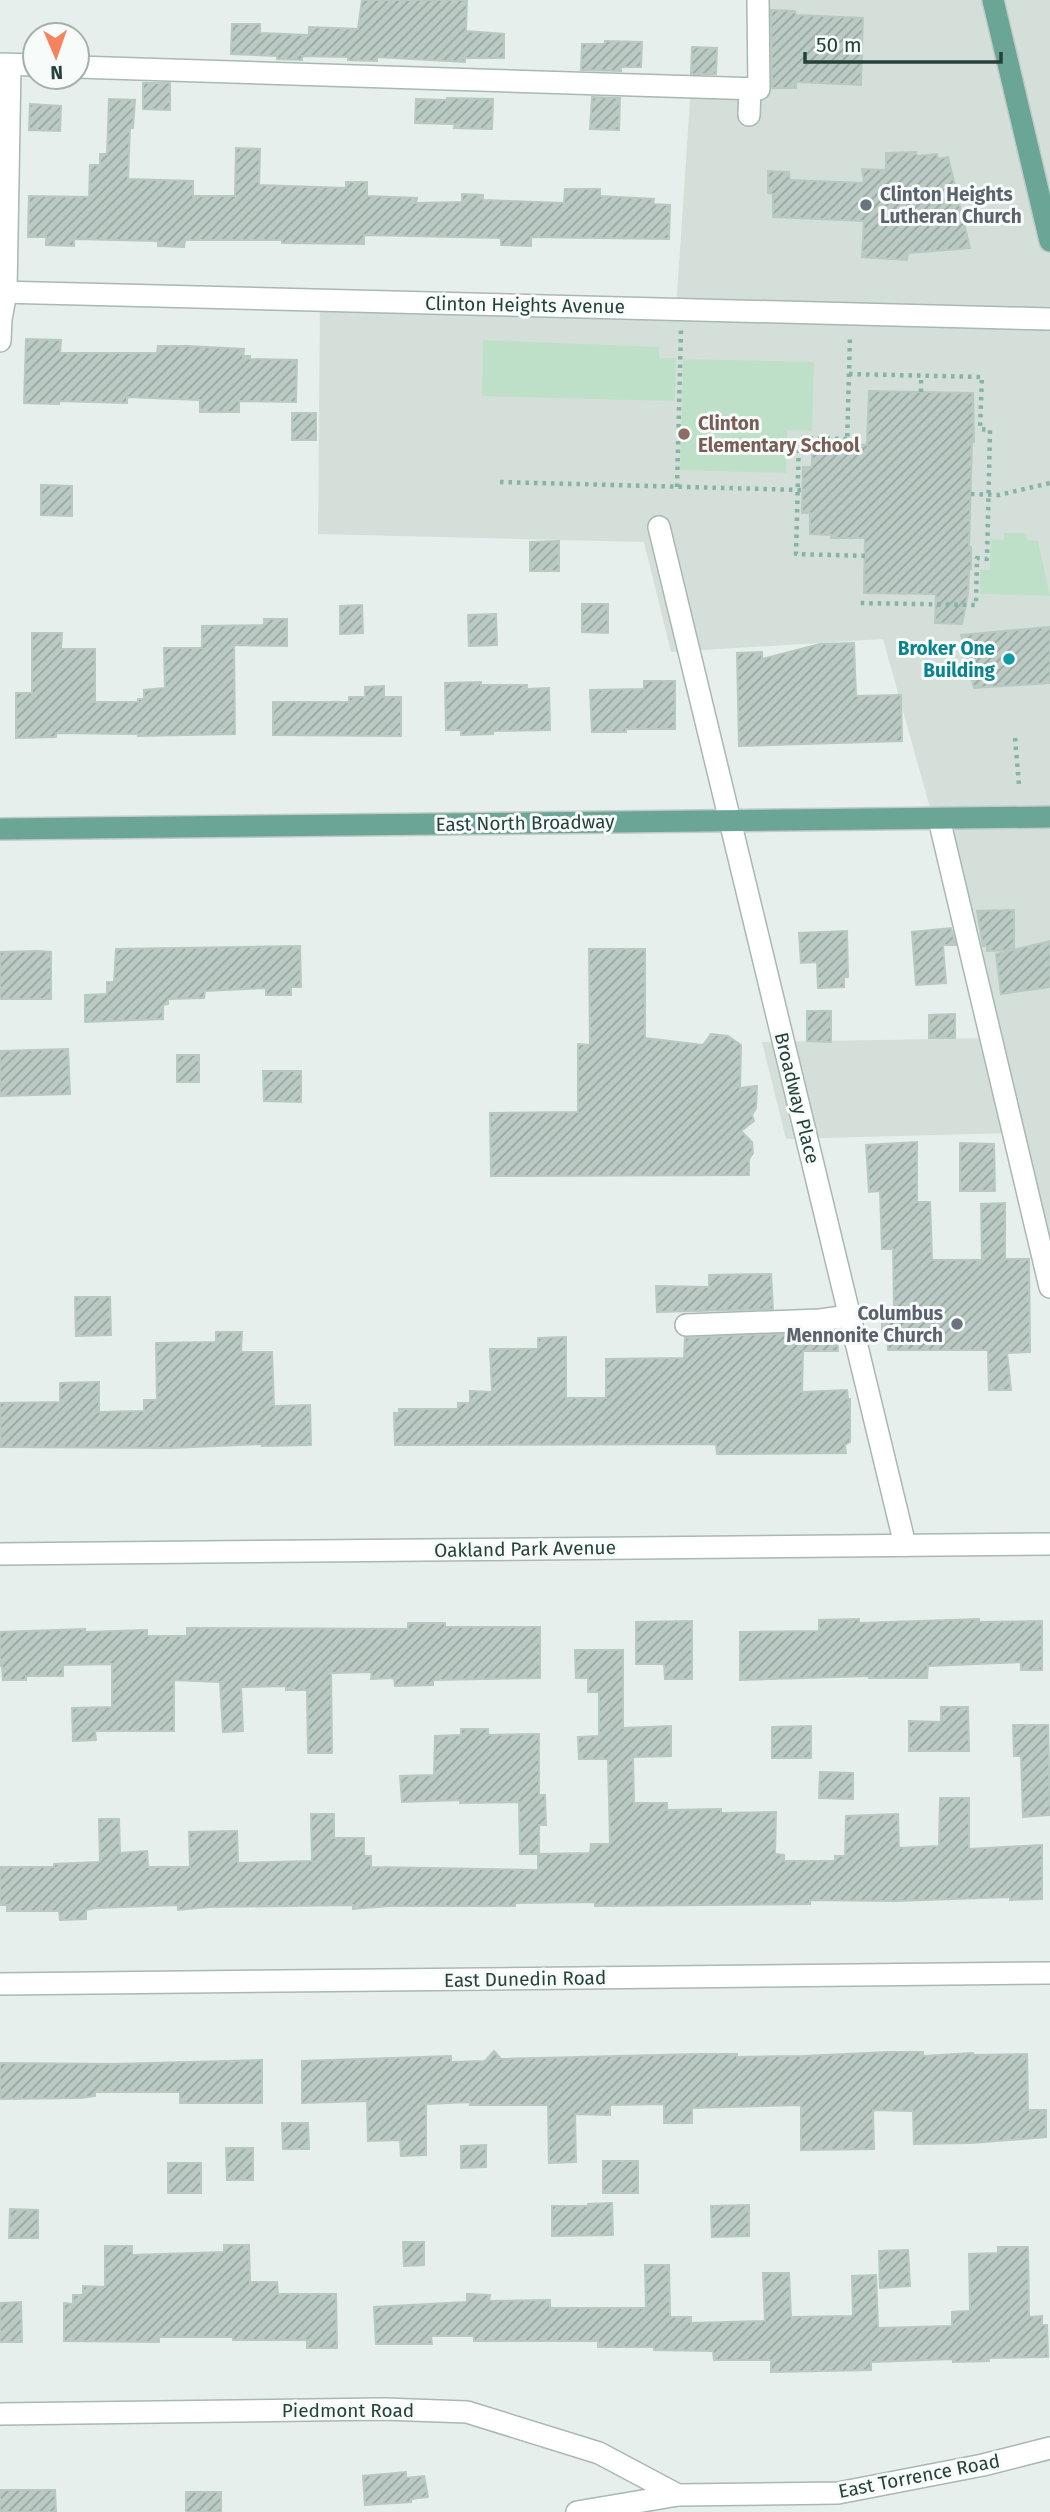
<svg xmlns="http://www.w3.org/2000/svg" width="1050" height="2512" font-family="'Fira Sans',sans-serif">
<style>
.built{fill:#d4dfda}
.green{fill:#bfe0c8}
.building{fill:url(#building-hatch);stroke:#b8c9c2;stroke-width:2}
.lines{fill:none;stroke-linecap:round;stroke-linejoin:round}
.minor-casing{stroke:#a8b8b2;stroke-width:24}
.major-casing{stroke:#c2cac8;stroke-width:24}
.path{stroke:#86b3a5;stroke-width:4.5;stroke-dasharray:3.5 5;stroke-linecap:butt}
.minor{stroke:#fff;stroke-width:21}
.major{stroke:#6aa596;stroke-width:21}
.worship-dot{fill:#6b7280;stroke:#f7fbf9;stroke-width:2.5}
.education-dot{fill:#8d6e63;stroke:#f7fbf9;stroke-width:2.5}
.culture-dot{fill:#0f9aa8;stroke:#f7fbf9;stroke-width:2.5}
.labels{text-anchor:middle;dominant-baseline:central;stroke-width:6;stroke-linejoin:round;paint-order:stroke}
.worship-label{font-size:19px;font-weight:bold;fill:#5b616d;stroke:#f7fbf9;text-anchor:start}
.street-label{font-size:19px;fill:#24423a;stroke:#f7fbf9}
.education-label{font-size:19px;font-weight:bold;fill:#785e54;stroke:#f7fbf9;text-anchor:start}
.culture-label{font-size:19px;font-weight:bold;fill:#0d838f;stroke:#f7fbf9;text-anchor:end}
</style>
<defs>
<pattern id="building-hatch" width="6" height="6" patternUnits="userSpaceOnUse" patternTransform="scale(1.75)"><rect width="6" height="6" fill="#bbcac4"/><path d="M-1 1l2-2M0 6l6-6M5 7l2-2" fill="none" stroke="#98a6a0"/></pattern>
</defs>
<rect width="100%" height="100%" fill="#e6efeb"/>
<polygon class="built" points="753,0 1050,0 1050,1298 1012,1133 786,1139 762,1042 994,1038 883,639 671,652 644,542 318,534 320,300 676,309 691,86 750,88"/>
<g class="green">
<polygon points="483,340 659,347 659,358 676,358 675,401 482,396"/>
<polygon points="683,359 814,362 812,431 787,430 786,473 680,470"/>
<polygon points="1004,533 1026,533 1027,540 1038,541 1050,596 980,594 980,570 990,570 991,539 1004,540"/>
</g>
<g class="building">
<polygon points="362,0 467,0 466,31 504,34 504,58 465,58 465,62 377,57 377,61 348,60 348,57 302,56 302,60 277,59 277,56 231,54 232,24 260,24 260,33 309,35 309,27 358,29"/>
<polygon points="771,10 795,11 796,15 863,18 861,85 796,82 796,88 772,88"/>
<polygon points="605,41 642,42 641,67 621,67 621,71 581,70 582,44 605,44"/>
<polygon points="692,47 717,48 716,74 691,74"/>
<polygon points="143,83 170,83 170,110 143,109"/>
<polygon points="592,97 620,98 619,130 590,129"/>
<polygon points="447,98 493,99 492,129 454,128 455,124 415,123 416,99 447,100"/>
<polygon points="109,99 135,100 133,128 130,128 128,179 193,181 193,196 235,196 236,148 260,149 259,185 346,188 346,182 367,182 367,196 417,198 416,203 462,202 462,194 483,195 483,200 564,203 565,189 600,189 600,196 654,199 653,204 670,205 669,239 531,237 531,246 501,245 501,238 364,235 364,244 282,243 282,240 185,240 184,247 158,246 158,241 74,239 74,246 46,245 46,237 28,237 29,196 89,197 90,165 100,165 100,154 107,154"/>
<polygon points="30,104 61,106 60,131 29,130"/>
<polygon points="916,152 917,156 937,154 938,159 948,157 970,248 908,253 907,260 862,257 864,221 773,217 773,194 768,193 768,171 789,172 790,180 864,183 862,169 886,170 886,153"/>
<polygon points="26,339 61,340 60,353 157,353 158,346 187,346 244,349 243,356 250,356 250,359 297,360 296,402 239,401 239,412 200,412 200,400 127,397 127,403 59,401 59,404 24,403"/>
<polygon points="869,391 973,393 974,442 972,442 969,547 971,547 971,569 969,569 968,594 962,624 935,623 936,594 864,593 865,538 831,538 831,535 810,534 810,513 802,513 803,467 812,467 812,447 834,447 834,444 867,445"/>
<rect x="292" y="413" width="24" height="27"/>
<polygon points="41,485 72,486 72,516 41,515"/>
<polygon points="559,541 559,571 530,571 530,542"/>
<polygon points="582,604 608,604 608,633 582,632"/>
<polygon points="362,605 363,633 340,634 340,606"/>
<polygon points="496,614 497,645 469,646 468,615"/>
<polygon points="264,619 287,619 287,646 234,645 235,734 138,736 138,734 56,733 56,737 16,738 16,693 32,693 32,633 62,633 61,649 95,649 95,702 138,702 138,699 144,699 144,690 165,688 164,648 202,648 202,626 264,625"/>
<polygon points="1050,627 1050,683 974,688 961,635"/>
<polygon points="854,643 856,696 901,695 902,741 739,746 737,653 762,652 762,659 820,644"/>
<polygon points="644,681 675,681 675,729 626,729 626,732 592,732 590,690 644,689"/>
<polygon points="481,682 481,685 527,685 527,689 549,688 550,730 493,731 493,734 461,735 461,730 446,730 445,683"/>
<polygon points="384,686 384,697 401,697 401,736 273,735 273,702 349,702 349,697 365,697 365,687"/>
<polygon points="1014,910 1014,950 987,951 987,946 983,946 977,911"/>
<polygon points="951,928 956,945 943,945 946,983 916,985 912,932"/>
<polygon points="847,931 848,977 844,977 844,987 818,988 817,962 801,963 799,933"/>
<polygon points="1050,941 1050,987 1001,994 996,954"/>
<polygon points="300,946 301,987 291,987 291,995 266,995 266,988 205,991 204,998 168,999 168,1004 163,1005 163,1019 85,1022 85,995 107,994 107,982 114,982 116,949"/>
<polygon points="589,949 645,949 645,1038 703,1045 711,1034 728,1036 741,1045 740,1088 757,1086 756,1108 752,1115 754,1121 741,1131 752,1142 753,1153 749,1159 749,1175 491,1176 490,1113 578,1112 578,1044 590,1045"/>
<polygon points="37,951 51,952 51,999 0,999 0,952"/>
<polygon points="807,1011 831,1011 831,1042 807,1041"/>
<polygon points="955,1014 955,1038 929,1038 929,1015"/>
<polygon points="68,1049 70,1094 0,1096 0,1051"/>
<rect x="177" y="1055" width="22" height="27"/>
<polygon points="263,1071 301,1071 301,1102 264,1101"/>
<polygon points="917,1142 917,1202 930,1202 932,1260 982,1260 981,1204 1005,1203 1005,1259 1029,1259 1030,1352 1007,1353 1011,1390 989,1390 988,1350 888,1350 887,1332 882,1332 882,1308 894,1307 893,1249 882,1249 880,1191 869,1192 866,1145"/>
<polygon points="960,1143 994,1144 995,1191 960,1191"/>
<polygon points="771,1274 773,1309 657,1312 656,1286 709,1287 709,1275"/>
<polygon points="75,1297 110,1297 111,1335 76,1336"/>
<polygon points="837,1331 838,1351 803,1351 802,1392 847,1390 848,1399 850,1399 850,1442 845,1445 846,1453 717,1454 716,1444 395,1445 394,1413 399,1413 399,1409 458,1409 458,1403 470,1403 470,1391 492,1392 490,1349 538,1349 538,1338 566,1337 566,1398 606,1398 606,1359 684,1358 685,1338"/>
<polygon points="216,1332 242,1332 241,1352 272,1352 274,1406 310,1405 311,1445 262,1446 262,1444 171,1448 1,1447 0,1403 60,1402 60,1383 99,1382 99,1412 144,1411 144,1400 157,1400 156,1343 216,1342"/>
<polygon points="859,1619 859,1623 979,1619 979,1622 1042,1621 1042,1670 1021,1670 1021,1662 928,1666 927,1678 869,1678 869,1676 740,1680 740,1632 819,1631 819,1620"/>
<polygon points="692,1621 692,1679 665,1679 664,1664 636,1664 636,1622"/>
<polygon points="408,1623 445,1623 445,1627 540,1627 540,1678 433,1680 433,1685 395,1686 394,1678 371,1679 372,1672 331,1673 332,1753 308,1753 307,1690 286,1690 286,1686 241,1687 243,1731 223,1732 220,1682 174,1680 174,1731 95,1731 96,1740 73,1741 72,1708 112,1707 112,1664 63,1665 63,1676 26,1676 26,1680 3,1680 2,1666 0,1666 0,1632 85,1629 85,1632 147,1630 147,1636 187,1636 187,1628 408,1629"/>
<polygon points="575,1650 623,1650 623,1728 671,1726 671,1756 633,1757 634,1803 667,1803 667,1810 721,1809 721,1813 776,1812 775,1854 784,1855 784,1861 835,1861 835,1856 845,1856 846,1816 898,1814 899,1848 939,1846 940,1798 969,1798 969,1849 1042,1845 1042,1899 1010,1900 1010,1897 895,1901 810,1900 810,1904 595,1906 595,1902 515,1903 515,1906 389,1906 353,1909 353,1905 209,1907 178,1910 178,1905 95,1908 86,1910 86,1919 60,1920 59,1911 7,1911 7,1905 0,1905 0,1867 54,1867 54,1864 100,1862 99,1819 119,1819 120,1853 147,1851 148,1867 190,1867 189,1832 237,1831 238,1863 312,1861 311,1814 334,1814 334,1838 364,1838 364,1856 371,1856 371,1867 538,1870 538,1854 520,1854 519,1802 460,1803 460,1800 402,1802 400,1776 434,1775 435,1736 461,1735 461,1729 488,1729 488,1735 539,1734 539,1795 545,1795 546,1825 539,1825 539,1854 590,1853 591,1844 610,1844 608,1759 579,1759 578,1737 599,1736 599,1692 588,1692 588,1678 576,1678"/>
<polygon points="941,1707 968,1707 969,1751 909,1751 909,1721 941,1722"/>
<polygon points="1013,1725 1048,1725 1050,1815 1023,1817 1021,1756 1014,1756"/>
<polygon points="811,1726 811,1758 772,1758 772,1727"/>
<polygon points="820,1772 853,1773 853,1799 819,1798"/>
<polygon points="494,2051 501,2059 699,2054 737,2054 737,2057 803,2056 889,2052 923,2052 923,2056 973,2053 974,2055 1027,2054 1028,2110 1046,2110 1046,2137 971,2143 914,2144 913,2111 873,2110 874,2149 801,2150 801,2105 692,2108 692,2123 664,2123 664,2104 610,2105 610,2115 575,2114 576,2162 549,2163 548,2105 470,2105 470,2102 426,2104 426,2155 401,2156 400,2140 368,2141 367,2101 302,2103 302,2061 451,2056 451,2062 485,2061"/>
<polygon points="262,2060 262,2103 180,2103 180,2092 95,2092 95,2096 81,2098 0,2099 0,2063 114,2064"/>
<polygon points="282,2123 308,2123 309,2149 283,2149"/>
<polygon points="486,2145 486,2167 461,2168 461,2146"/>
<polygon points="226,2148 253,2148 253,2180 227,2180"/>
<rect x="603" y="2161" width="35" height="32"/>
<rect x="168" y="2163" width="33" height="30"/>
<polygon points="612,2203 613,2235 552,2236 552,2206 588,2206 588,2204"/>
<polygon points="749,2205 749,2236 712,2237 711,2206"/>
<polygon points="10,2209 38,2210 38,2238 9,2238"/>
<polygon points="403,2242 424,2242 424,2265 404,2266"/>
<polygon points="224,2245 249,2245 250,2282 277,2282 278,2294 336,2294 337,2348 307,2348 307,2340 233,2340 233,2337 159,2337 159,2342 64,2341 64,2303 73,2304 73,2295 83,2295 83,2286 105,2287 105,2246 132,2246 132,2255 224,2252"/>
<polygon points="998,2247 1028,2247 1029,2317 1042,2316 1042,2325 1047,2325 1048,2357 989,2358 989,2361 953,2362 953,2359 871,2362 871,2370 771,2372 771,2360 714,2360 713,2351 654,2350 654,2347 598,2347 598,2341 474,2341 474,2336 431,2336 432,2344 376,2344 374,2307 467,2302 467,2294 490,2295 489,2301 550,2300 550,2308 646,2308 645,2265 669,2265 670,2317 691,2317 691,2323 765,2321 763,2273 789,2273 791,2317 853,2316 852,2276 876,2275 878,2328 952,2326 952,2312 970,2311 969,2254 998,2253"/>
<polygon points="908,2250 910,2286 880,2288 879,2251"/>
<polygon points="21,2302 22,2342 0,2342 0,2303"/>
<polygon points="406,2472 406,2478 424,2476 428,2497 411,2499 411,2502 365,2505 363,2476"/>
<polygon points="0,2490 55,2490 56,2512 0,2512"/>
<rect x="186" y="2492" width="35" height="20"/>
</g>
<g class="lines">
<defs>
<g id="minor">
<polyline points="0,64 35,65"/>
<polyline points="77,67 759,89 758,0"/>
<polyline points="749,115 750,88"/>
<polyline points="0,292 1050,319"/>
<polyline points="0,341 1,319 6,292 10,65"/>
<polyline points="659,527 905,1545"/>
<polyline points="939,819 1050,1287"/>
<polyline points="686,1325 820,1320 849,1316"/>
<polyline points="0,1554 1050,1544"/>
<polyline points="0,1984 1050,1973"/>
<polyline points="0,2414 384,2409 467,2412 599,2453 678,2495"/>
<polyline points="577,2512 678,2495 838,2493 983,2465 1050,2448"/>
</g>
<g id="major">
<polyline points="993,0 1050,241"/>
<polyline points="0,829 1050,817"/>
</g>
</defs>
<use href="#minor" class="minor-casing"/>
<use href="#major" class="major-casing"/>
<g class="path">
<polyline points="849,374 982,377 980,429 990,430 987,559 977,558 976,605 858,603"/>
<polyline points="921,392 921,376"/>
<polyline points="847,439 799,438 796,554 868,556"/>
<polyline points="847,445 850,335"/>
<polyline points="500,482 802,490"/>
<polyline points="677,487 681,330"/>
<polyline points="971,494 999,495 1050,483"/>
<polyline points="1015,738 1019,785"/>
</g>
<use href="#minor" class="minor"/>
<use href="#major" class="major"/>
</g>
<g class="worship-dot">
<circle cx="866" cy="205" r="7"/>
<circle cx="957" cy="1324" r="7"/>
</g>
<circle class="education-dot" cx="684" cy="434" r="7"/>
<circle class="culture-dot" cx="1009" cy="659" r="7"/>
<g class="labels">
<g class="worship-label">
<text x="880" y="194">Clinton Heights<tspan x="880" dy="22">Lutheran Church</tspan></text>
<text x="943" y="1313" text-anchor="end">Columbus<tspan x="943" dy="22">Mennonite Church</tspan></text>
</g>
<g class="street-label">
<text transform="translate(525 305) rotate(1)">Clinton Heights Avenue</text>
<text transform="translate(525 823) rotate(-1)">East North Broadway</text>
<text transform="translate(797 1098) rotate(76)">Broadway Place</text>
<text transform="translate(525 1549) rotate(-1)">Oakland Park Avenue</text>
<text transform="translate(525 1979) rotate(-1)">East Dunedin Road</text>
<text x="348" y="2410">Piedmont Road</text>
<text transform="translate(919 2476) rotate(-11)">East Torrence Road</text>
</g>
<g class="education-label">
<text x="698" y="423">Clinton<tspan x="698" dy="22">Elementary School</tspan></text>
</g>
<g class="culture-label">
<text x="995" y="648">Broker One<tspan x="995" dy="22">Building</tspan></text>
</g>
</g>
<g transform="translate(56 56) rotate(178)"><circle r="33" fill="#f7fbf9" stroke="#a3b1ad" stroke-width="2"/>
<path d="M0-5L12 26L0 18L-12 26Z" fill="#f4845f"/>
<text y="-10" font-size="19" font-weight="bold" text-anchor="middle" fill="#24423a">N</text>
</g>
<path d="M805 52v10h196v-10" fill="none" stroke="#24423a" stroke-width="3.5"/>
<text x="816" y="52" font-size="21" fill="#24423a" stroke="#f7fbf9" stroke-width="5" paint-order="stroke">50 m</text>
</svg>
